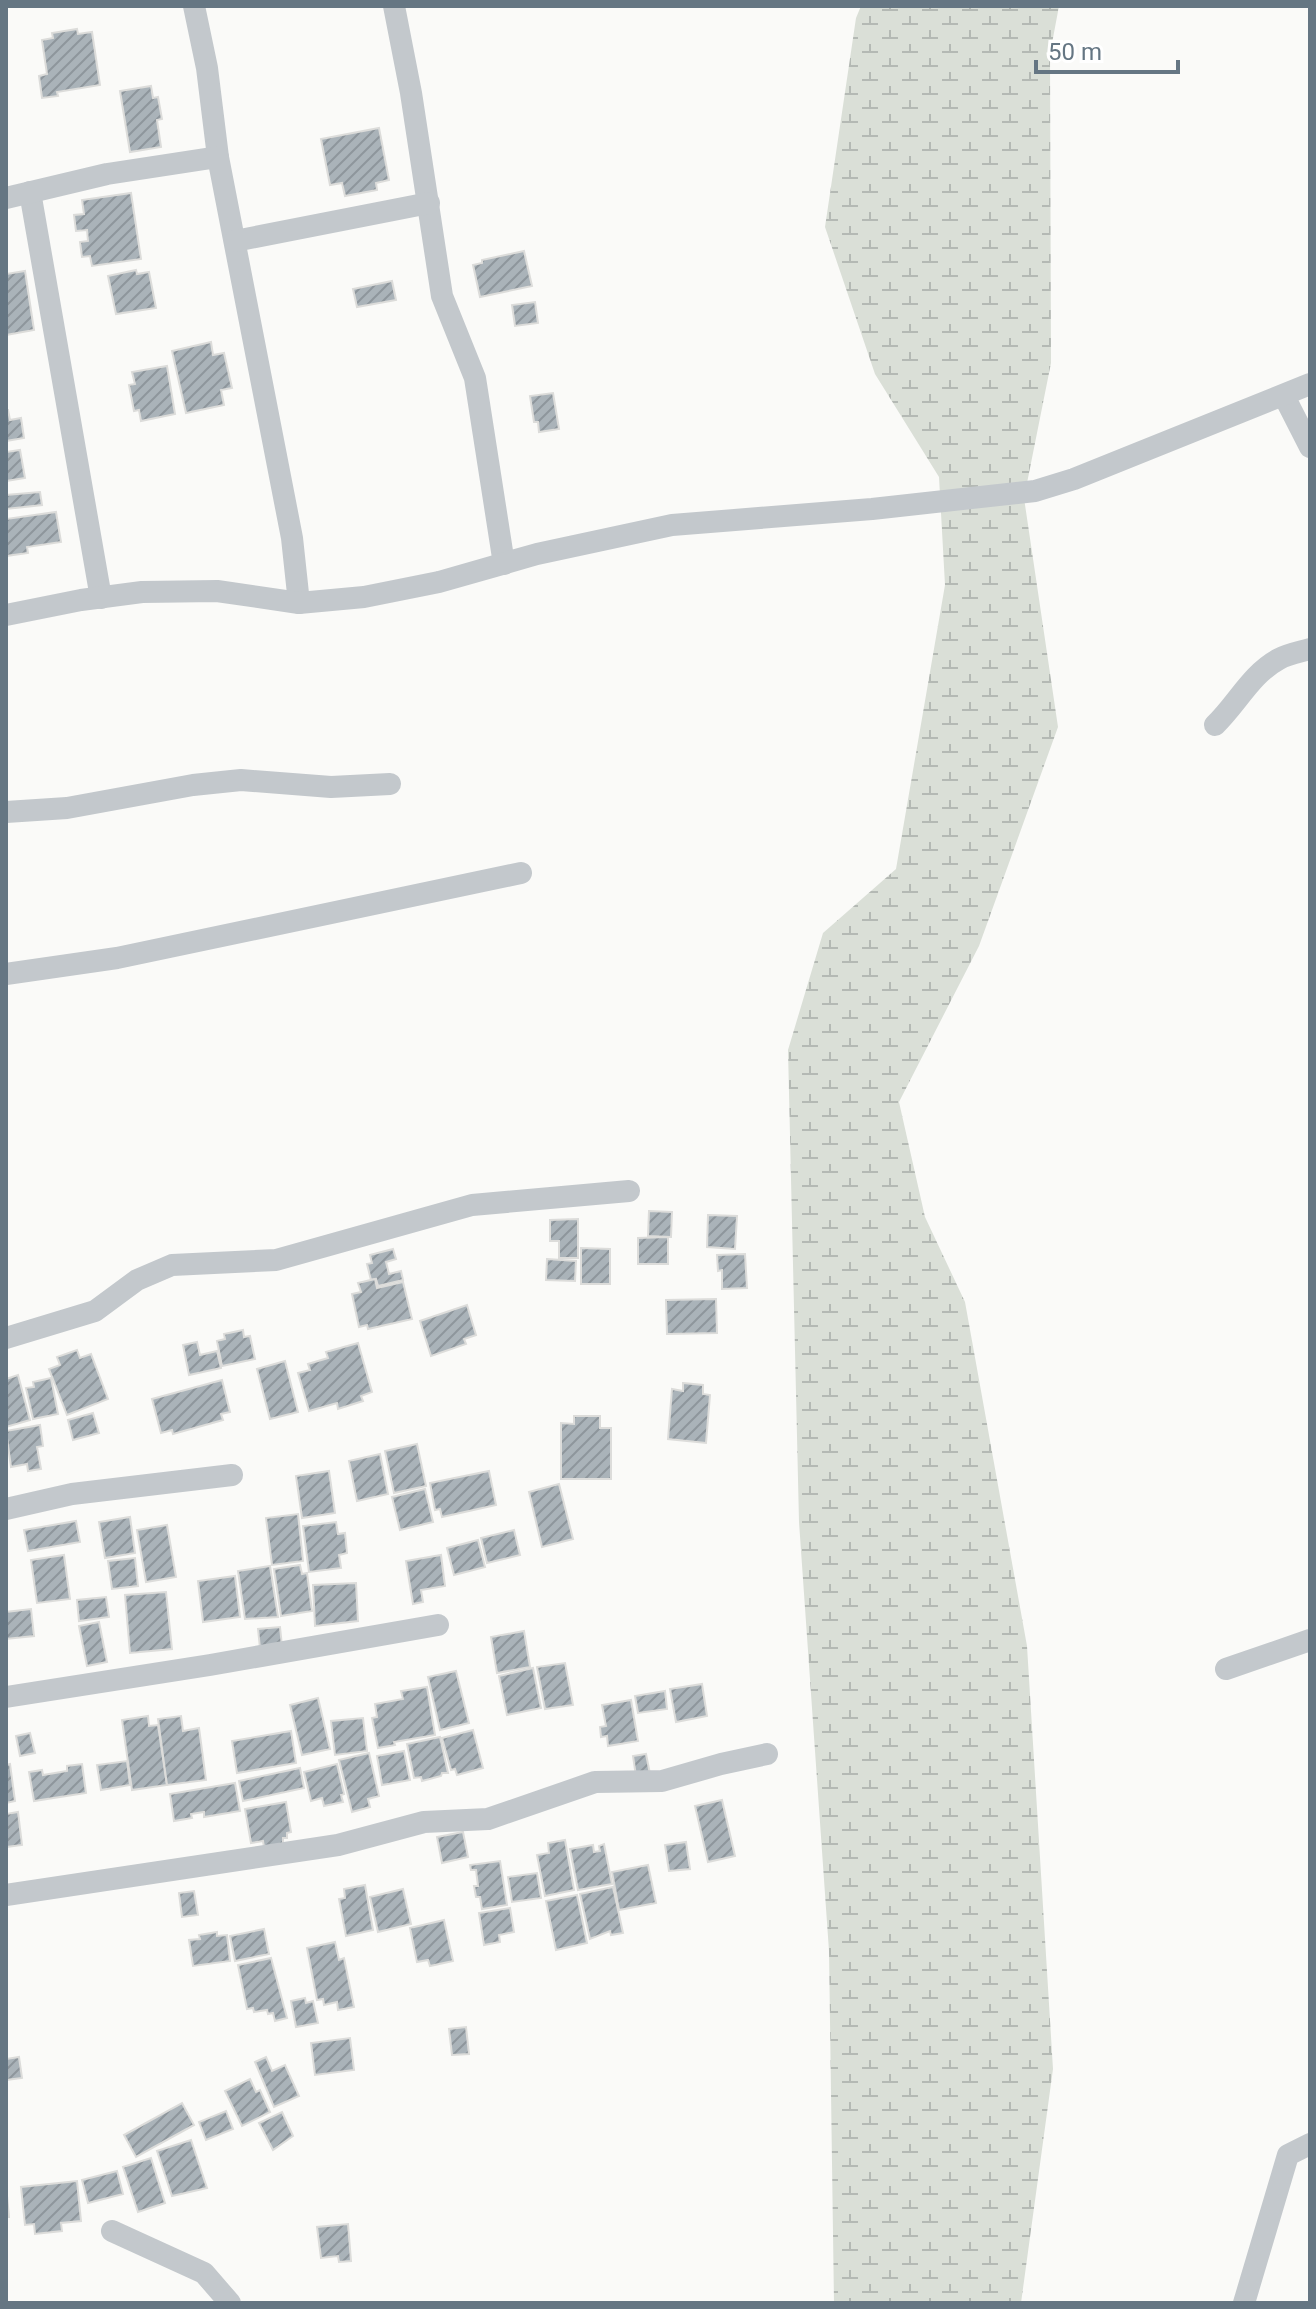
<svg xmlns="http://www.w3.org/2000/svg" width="1316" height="2309" font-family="Roboto,sans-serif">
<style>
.wetland{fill:url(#wetland-marsh)}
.building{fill:url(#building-hatch);stroke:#dcdcda;stroke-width:2}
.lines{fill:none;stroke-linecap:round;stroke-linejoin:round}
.street{stroke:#c3c8cc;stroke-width:22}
</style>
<defs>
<pattern id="wetland-marsh" width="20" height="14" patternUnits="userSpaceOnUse" patternTransform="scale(2)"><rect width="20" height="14" fill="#dadfd7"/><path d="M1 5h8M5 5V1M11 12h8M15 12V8" fill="none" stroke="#b4b9b4"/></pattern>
<pattern id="building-hatch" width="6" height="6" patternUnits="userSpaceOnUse" patternTransform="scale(2)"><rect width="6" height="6" fill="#aab3b9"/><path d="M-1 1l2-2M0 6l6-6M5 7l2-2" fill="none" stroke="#8e969c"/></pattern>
</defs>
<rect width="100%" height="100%" fill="#fafaf8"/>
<polygon class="wetland" points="861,6 1059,6 1050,54 1051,363 1024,498 1058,727 979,946 899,1102 925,1217 965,1302 1027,1646 1053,2069 1021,2303 834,2303 829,1951 799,1522 788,1050 823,933 896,869 945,585 939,477 875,374 825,227 856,18"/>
<g class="building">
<polygon points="77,29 78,34 92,32 100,85 57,92 58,96 42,98 39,76 47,74 42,40 53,38 52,33"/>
<polygon points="151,86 153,98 158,97 162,119 157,120 161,147 130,152 120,91"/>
<polygon points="379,128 389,180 376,183 377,190 345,196 342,183 330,185 321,139"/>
<polygon points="131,193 141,259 92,266 90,256 82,257 80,242 88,241 87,230 76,231 74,215 84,214 82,200"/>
<polygon points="524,251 532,286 480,297 473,265 482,263 482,260"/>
<polygon points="136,270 137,274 149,272 156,308 116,314 108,276"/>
<polygon points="25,271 34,330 6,335 6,274"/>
<polygon points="392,281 396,300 357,307 353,289"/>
<polygon points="535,302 538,323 515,326 512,305"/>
<polygon points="211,342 213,355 224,353 232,388 221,390 224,405 186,413 172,351"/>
<polygon points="167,366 175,414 141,421 139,410 134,411 129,385 135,384 132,372"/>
<polygon points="553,393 559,429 539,432 538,422 534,422 530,396"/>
<polygon points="6,410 8,410 10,420 21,418 24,438 6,441"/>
<polygon points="20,450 25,478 6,481 6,452"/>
<polygon points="40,492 42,505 6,509 6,495"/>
<polygon points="56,512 61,542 27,547 28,553 6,556 6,519"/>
<polygon points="649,1211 672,1212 671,1237 648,1236"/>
<polygon points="708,1215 737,1216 735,1249 707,1247"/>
<polygon points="578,1219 578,1258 559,1258 559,1241 550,1241 550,1220"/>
<polygon points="668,1237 668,1264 638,1264 638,1238"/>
<polygon points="581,1248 610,1249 610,1284 581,1284"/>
<polygon points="393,1249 396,1259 386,1262 389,1274 401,1271 403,1280 378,1286 376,1279 371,1280 367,1264 372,1263 370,1255"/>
<polygon points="745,1254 747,1288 722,1289 722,1270 718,1271 717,1255"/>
<polygon points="547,1259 576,1261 575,1281 546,1280"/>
<polygon points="375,1279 377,1288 403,1282 412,1319 368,1329 367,1325 359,1327 352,1294 361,1292 358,1283"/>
<polygon points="716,1299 717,1333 667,1334 666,1300"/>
<polygon points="467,1305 476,1335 464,1339 466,1344 431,1356 420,1321"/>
<polygon points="243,1330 244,1337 250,1336 255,1359 222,1366 217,1341 225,1339 224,1334"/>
<polygon points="197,1342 200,1355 217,1351 221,1368 189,1375 183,1345"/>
<polygon points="358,1343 372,1392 361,1396 363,1401 338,1409 337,1403 309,1411 298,1373 310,1370 308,1364 328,1358 326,1352"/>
<polygon points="77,1350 80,1358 91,1354 108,1399 67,1415 49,1369 60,1365 57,1357"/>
<polygon points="285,1361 298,1412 270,1419 257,1369"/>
<polygon points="18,1375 30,1420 6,1427 6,1379"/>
<polygon points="51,1378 58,1414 33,1419 26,1388 34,1387 33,1382"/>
<polygon points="222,1380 230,1412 221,1414 223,1420 173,1434 172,1430 161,1433 152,1399"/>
<polygon points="683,1383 703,1385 703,1394 710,1395 706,1443 668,1439 672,1389 683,1391"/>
<polygon points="93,1413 99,1433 73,1440 68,1420"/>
<polygon points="574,1416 600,1416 600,1428 611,1428 611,1479 561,1479 561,1423 574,1424"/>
<polygon points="40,1425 43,1446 37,1447 41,1469 28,1471 27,1464 11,1467 6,1431"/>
<polygon points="417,1444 426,1486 394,1493 385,1451"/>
<polygon points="380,1454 388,1494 357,1501 349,1461"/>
<polygon points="329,1471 335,1513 302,1518 296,1476"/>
<polygon points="489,1471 496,1505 442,1517 440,1509 435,1510 430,1483"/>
<polygon points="559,1484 573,1539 542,1547 529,1492"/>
<polygon points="425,1489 433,1522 400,1530 392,1497"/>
<polygon points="298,1514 303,1561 272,1565 266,1518"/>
<polygon points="130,1517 135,1553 105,1558 99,1522"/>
<polygon points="76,1521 80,1542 28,1551 24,1530"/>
<polygon points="336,1522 338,1534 345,1533 347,1553 339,1555 341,1568 309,1572 303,1526"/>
<polygon points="167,1525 176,1577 146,1582 137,1530"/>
<polygon points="514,1530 520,1555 487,1563 481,1538"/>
<polygon points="478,1540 485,1567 454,1575 447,1548"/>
<polygon points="64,1555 70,1599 37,1603 31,1560"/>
<polygon points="441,1555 445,1586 421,1590 423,1602 413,1604 406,1561"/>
<polygon points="135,1558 138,1586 112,1589 108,1561"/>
<polygon points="300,1565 302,1574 307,1573 312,1611 281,1616 274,1569"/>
<polygon points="270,1566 278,1617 245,1619 238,1571"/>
<polygon points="235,1576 240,1617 203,1622 198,1581"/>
<polygon points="356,1583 358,1621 315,1626 313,1585"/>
<polygon points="166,1592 172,1649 130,1653 125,1595"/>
<polygon points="106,1597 109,1617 79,1621 77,1600"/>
<polygon points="31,1609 34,1636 6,1639 6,1612"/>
<polygon points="99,1622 107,1662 87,1666 79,1626"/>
<polygon points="280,1627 282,1646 260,1648 258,1629"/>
<polygon points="524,1631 530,1667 497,1673 491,1637"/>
<polygon points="565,1663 573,1705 545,1709 537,1667"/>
<polygon points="533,1668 541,1708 507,1715 499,1676"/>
<polygon points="456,1671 469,1723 440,1730 428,1677"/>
<polygon points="702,1684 707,1716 676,1722 670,1689"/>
<polygon points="427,1687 435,1735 394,1742 395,1745 378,1748 372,1718 377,1717 375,1704 403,1699 401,1691"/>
<polygon points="665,1691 667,1709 638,1713 635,1696"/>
<polygon points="318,1698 330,1749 302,1755 290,1705"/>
<polygon points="631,1700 638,1741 608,1746 607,1736 601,1737 600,1727 606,1726 602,1705"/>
<polygon points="148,1716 149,1726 158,1725 167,1785 132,1790 122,1720"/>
<polygon points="181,1716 183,1731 199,1728 206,1780 167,1785 158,1719"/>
<polygon points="363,1718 367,1751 335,1755 331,1721"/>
<polygon points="473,1730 483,1768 457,1775 455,1769 451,1770 442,1738"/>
<polygon points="291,1731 296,1763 237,1773 232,1741"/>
<polygon points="30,1733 35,1753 20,1756 16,1736"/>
<polygon points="440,1737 448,1773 442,1773 441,1776 422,1781 421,1777 414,1778 407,1744"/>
<polygon points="404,1751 410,1780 382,1785 377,1756"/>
<polygon points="369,1753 379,1796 368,1799 370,1807 352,1812 339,1760"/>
<polygon points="646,1754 650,1774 636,1776 633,1756"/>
<polygon points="127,1761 130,1785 101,1790 97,1765"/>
<polygon points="10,1764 15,1801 6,1803 6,1765"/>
<polygon points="82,1764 86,1793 34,1801 29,1772 42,1770 43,1775 67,1771 67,1766"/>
<polygon points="337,1764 344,1794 341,1795 343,1802 324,1806 322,1798 311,1801 304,1772"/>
<polygon points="300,1768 304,1788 243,1801 239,1781"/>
<polygon points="235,1783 240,1811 204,1817 204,1812 191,1814 192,1818 174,1821 170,1794"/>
<polygon points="722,1800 735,1856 708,1862 695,1806"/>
<polygon points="286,1802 291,1832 287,1833 287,1838 283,1838 283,1844 264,1847 263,1841 251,1843 245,1809"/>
<polygon points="18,1812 22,1845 6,1847 6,1814"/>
<polygon points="463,1832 468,1857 442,1863 437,1837"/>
<polygon points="565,1840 574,1890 545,1896 537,1855 549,1853 548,1843"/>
<polygon points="686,1842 690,1869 669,1871 665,1845"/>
<polygon points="604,1844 612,1884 578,1890 570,1849 593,1845 594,1852 600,1851 599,1846"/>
<polygon points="500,1861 507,1905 482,1909 480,1897 476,1897 474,1886 478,1886 476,1870 471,1870 470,1865"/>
<polygon points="648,1865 656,1903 619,1910 612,1872"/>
<polygon points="537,1873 541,1898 512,1902 508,1877"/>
<polygon points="365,1885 373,1930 346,1936 339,1899 345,1898 344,1889"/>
<polygon points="613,1887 623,1933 611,1935 610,1931 590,1939 580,1894"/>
<polygon points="403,1889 411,1924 378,1932 370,1897"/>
<polygon points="194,1891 198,1915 182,1917 179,1893"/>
<polygon points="577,1895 587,1943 556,1950 546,1901"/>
<polygon points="510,1908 514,1932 499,1935 500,1942 484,1945 479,1913"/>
<polygon points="444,1920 453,1961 430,1966 428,1960 417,1962 410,1928"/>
<polygon points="264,1929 269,1954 235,1961 230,1936"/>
<polygon points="217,1932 217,1936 227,1935 230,1961 193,1966 189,1940 200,1939 199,1935"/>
<polygon points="335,1942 339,1960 344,1958 354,2007 338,2010 337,2002 324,2005 323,1999 317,2000 307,1948"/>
<polygon points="271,1958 287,2018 275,2021 273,2013 268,2014 267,2010 254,2012 253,2008 247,2009 238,1965"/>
<polygon points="305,1998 306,2003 313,2001 318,2023 296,2027 291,2001"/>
<polygon points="466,2027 469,2054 452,2055 449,2029"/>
<polygon points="350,2038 354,2070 315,2075 311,2043"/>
<polygon points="19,2057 22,2078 6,2080 6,2059"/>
<polygon points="266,2057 272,2071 285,2065 299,2096 274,2107 255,2062"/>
<polygon points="250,2079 256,2092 260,2090 270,2112 242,2126 225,2091"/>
<polygon points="182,2103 194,2125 136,2157 124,2135"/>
<polygon points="226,2111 233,2129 206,2140 199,2122"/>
<polygon points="282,2112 293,2136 273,2150 259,2123"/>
<polygon points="191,2140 207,2188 172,2196 157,2151"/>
<polygon points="151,2158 165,2203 138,2212 123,2167"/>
<polygon points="117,2171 123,2194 88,2203 82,2180"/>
<polygon points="77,2181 81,2221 61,2223 62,2231 35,2234 34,2224 25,2225 21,2187"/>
<polygon points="6,2185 9,2217 6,2217"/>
<polygon points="348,2224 351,2261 339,2262 338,2256 321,2258 317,2227"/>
</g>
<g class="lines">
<g class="street">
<polyline points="194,6 207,68 218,157"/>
<polyline points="394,6 411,93 442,296 475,378 504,564"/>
<polyline points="30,192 101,598"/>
<polyline points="6,198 107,174 218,157 292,538 299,603"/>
<polyline points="235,241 429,203"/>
<polyline points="1284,396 1310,447"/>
<polyline points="6,615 81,600 142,592 217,591 299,603 364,597 439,582 537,554 672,525 872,509 1035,491 1074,479 1310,384"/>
<path d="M1215,725C1237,704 1251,674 1279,659C1288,654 1300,652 1310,649"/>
<polyline points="6,812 67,808 193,785 241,780 331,787 390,784"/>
<polyline points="6,974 117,958 521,873"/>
<polyline points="6,1338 95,1311 137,1280 172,1265 276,1260 472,1205 629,1191"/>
<polyline points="6,1509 72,1494 232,1475"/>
<polyline points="1226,1669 1310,1640"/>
<polyline points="6,1697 210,1665 438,1625"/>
<polyline points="6,1895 338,1845 424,1822 488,1819 595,1782 662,1781 721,1764 767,1754"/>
<polyline points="112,2231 204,2273 230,2303"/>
<polyline points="1244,2303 1288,2155 1310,2144"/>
</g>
</g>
<rect width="1316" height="2309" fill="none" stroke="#657683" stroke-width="16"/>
<path d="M1036 60v12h142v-12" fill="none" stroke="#657683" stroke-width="4"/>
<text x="1048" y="60" font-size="24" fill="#657683" stroke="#ffffff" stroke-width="6" paint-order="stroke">50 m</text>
</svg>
